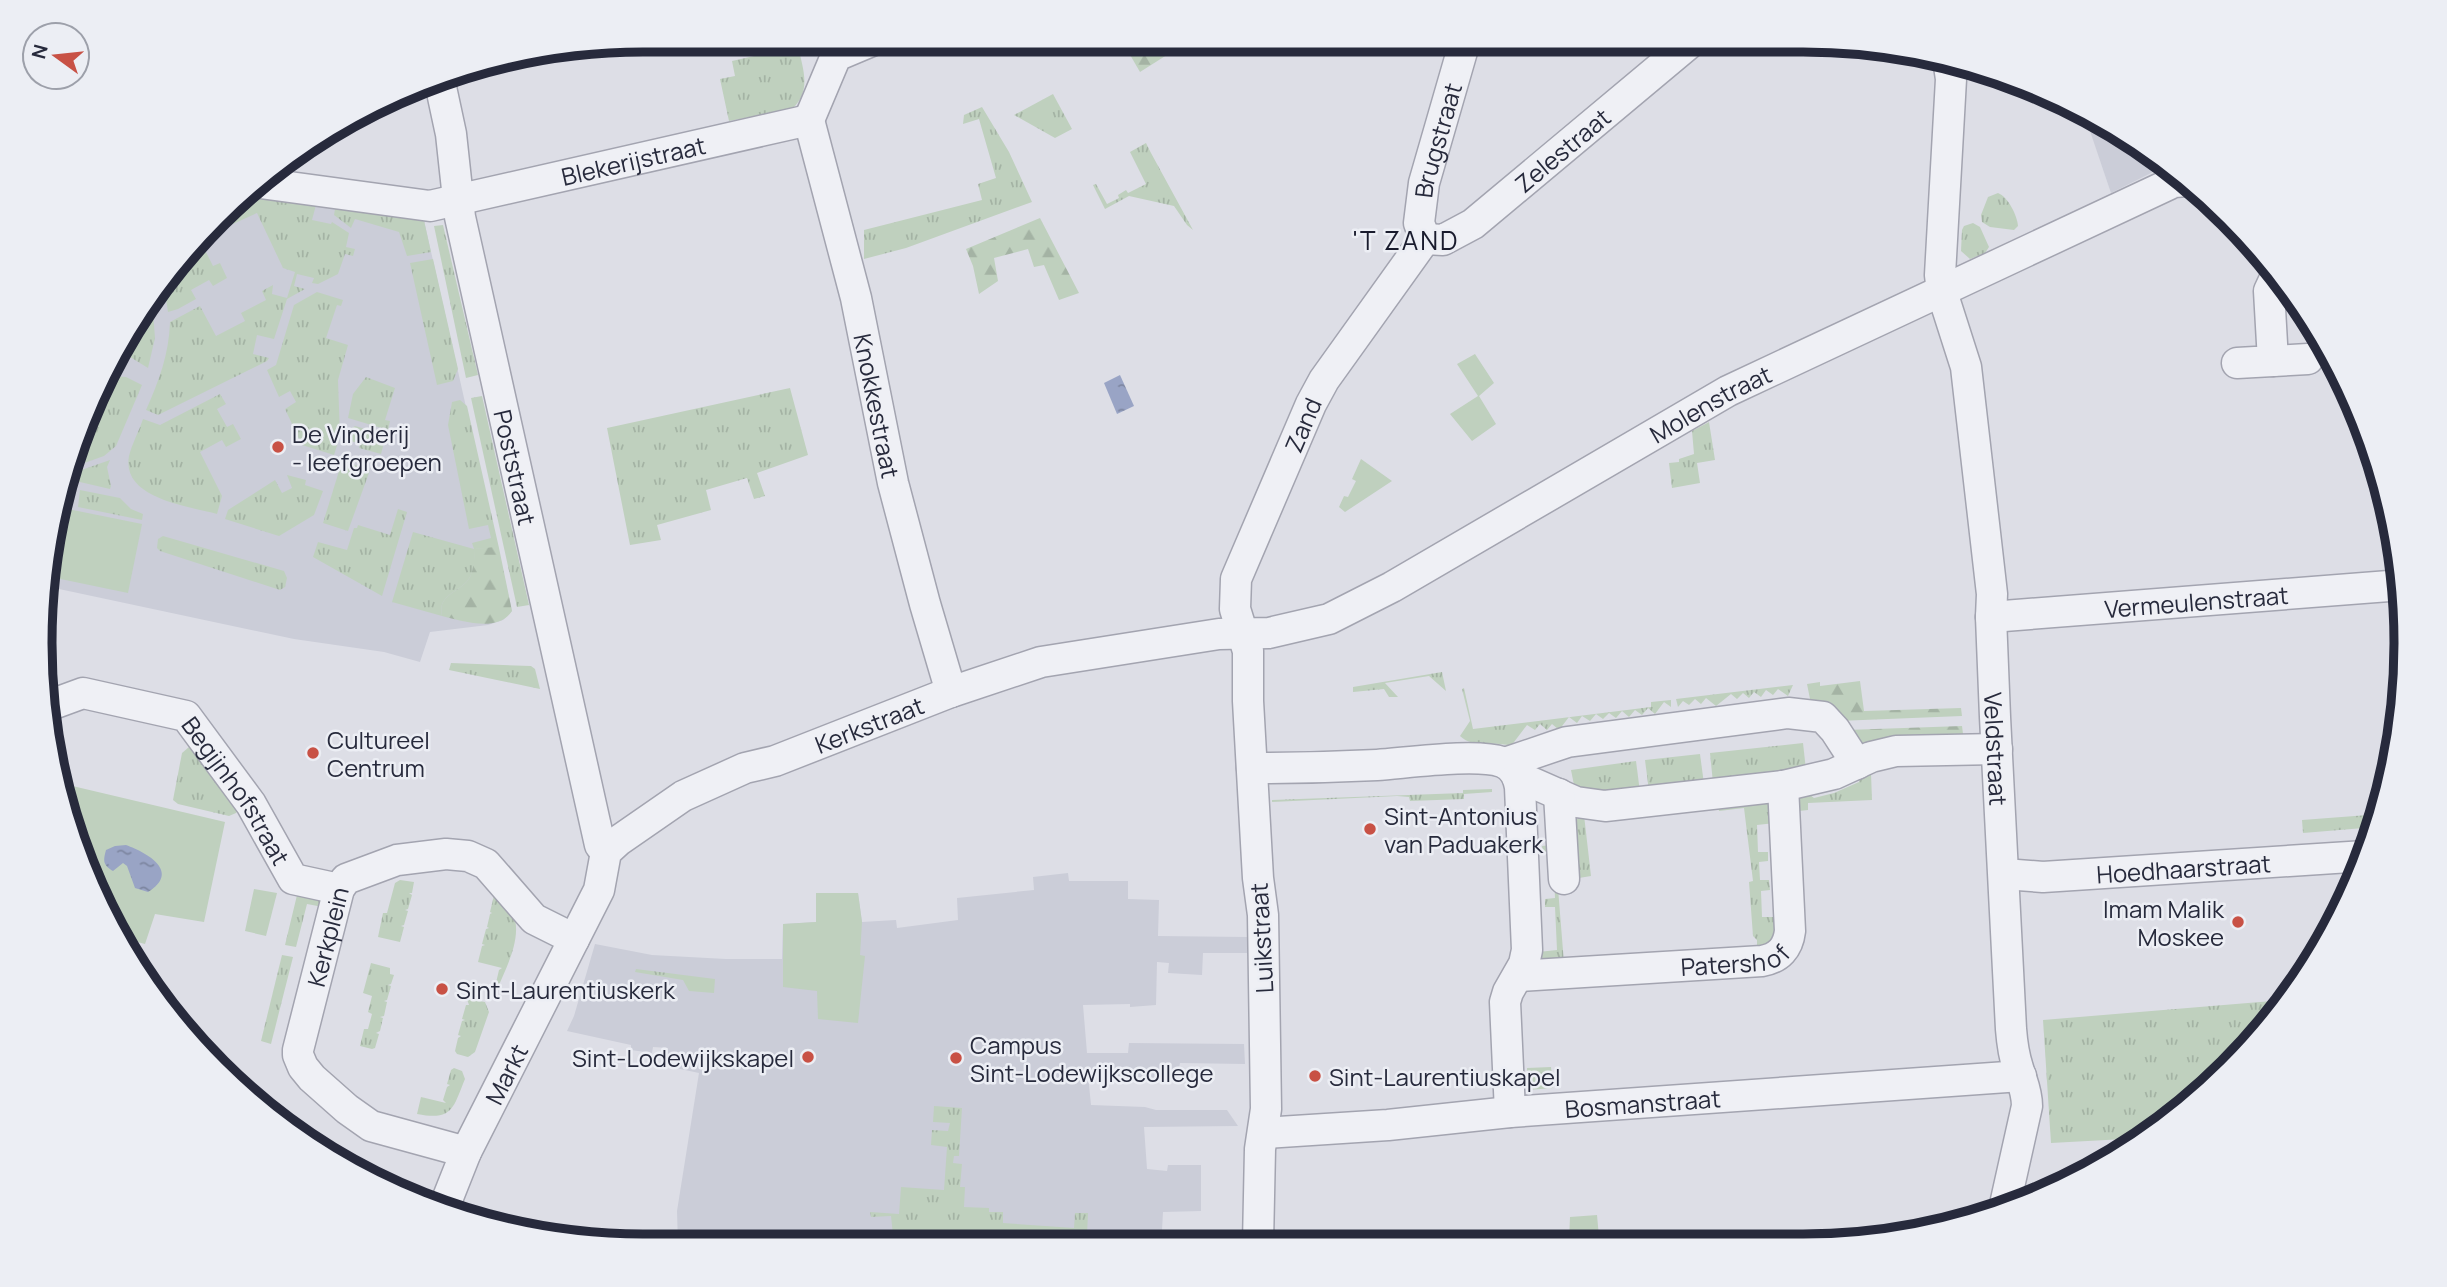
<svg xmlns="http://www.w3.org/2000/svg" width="2447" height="1287" font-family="Manrope,sans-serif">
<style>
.built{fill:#cbcdd8}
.grass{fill:url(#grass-tufts)}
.forest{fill:url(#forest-firs)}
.garden{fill:#bfd0be}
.water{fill:url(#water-ripples)}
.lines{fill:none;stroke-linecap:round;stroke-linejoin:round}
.stream{stroke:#99a4c5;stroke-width:7}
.minor-casing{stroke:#a3a4b0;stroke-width:33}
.minor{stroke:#eff0f5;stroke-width:30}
.poi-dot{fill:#c85145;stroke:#eceef4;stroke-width:2.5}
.labels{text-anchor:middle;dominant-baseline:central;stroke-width:5;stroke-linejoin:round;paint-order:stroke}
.street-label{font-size:24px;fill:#272a3c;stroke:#eceef4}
.poi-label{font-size:24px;fill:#272a3c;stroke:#eceef4;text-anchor:start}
.neighbourhood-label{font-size:26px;letter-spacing:2px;fill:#191b2d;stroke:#eceef4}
.rim{fill:none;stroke:#272a3c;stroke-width:9}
</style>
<defs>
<pattern id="grass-tufts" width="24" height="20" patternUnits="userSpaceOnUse" patternTransform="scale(1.75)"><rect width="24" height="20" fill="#bfd0be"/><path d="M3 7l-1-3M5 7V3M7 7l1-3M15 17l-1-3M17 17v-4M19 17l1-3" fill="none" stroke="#a4b3a4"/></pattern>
<pattern id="forest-firs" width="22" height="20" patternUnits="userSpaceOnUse" patternTransform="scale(1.75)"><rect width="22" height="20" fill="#bfd0be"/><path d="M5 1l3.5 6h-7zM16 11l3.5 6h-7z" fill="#a4b3a4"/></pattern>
<pattern id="water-ripples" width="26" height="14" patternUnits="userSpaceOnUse" patternTransform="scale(1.75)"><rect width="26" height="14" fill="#99a4c5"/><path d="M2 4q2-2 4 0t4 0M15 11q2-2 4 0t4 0" fill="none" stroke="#7d86a1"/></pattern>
</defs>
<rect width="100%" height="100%" fill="#dddee6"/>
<g class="built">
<polygon points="2099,120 2169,164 2111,193 2090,131"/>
<polygon points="251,192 423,216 512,611 503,620 488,625 430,632 420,662 384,652 294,639 45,586 61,488 142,309"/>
<polygon points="1068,873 1069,881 1128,881 1128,899 1159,900 1158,936 1247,937 1247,953 1203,953 1202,975 1168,973 1169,963 1157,962 1156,1005 1130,1007 1130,1004 1083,1005 1087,1053 1128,1053 1129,1043 1244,1044 1245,1064 1180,1063 1177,1079 1088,1075 1091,1105 1145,1107 1156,1110 1227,1110 1238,1126 1144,1127 1147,1169 1167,1171 1168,1165 1201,1165 1201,1211 1163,1212 1162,1230 1113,1230 1112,1244 678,1245 677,1211 699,1073 666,1066 668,1048 653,1047 652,1053 631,1050 631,1045 567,1031 574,1016 595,944 652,955 726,959 782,959 783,924 816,922 816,893 858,893 862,922 896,920 897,928 958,920 957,898 1034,890 1033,877"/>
</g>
<g class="grass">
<path d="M798,46C803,70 812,90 792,109L729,121L720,79L735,76L732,61Z"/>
<polygon points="1053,94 1072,129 1055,138 1014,115"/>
<polygon points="982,107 1009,152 1032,202 906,248 864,259 864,230 982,200 978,184 996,178 979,119 963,124 964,115"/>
<polygon points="1146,143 1151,153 1193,230 1187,225 1174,206 1129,196 1105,209 1093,185 1096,184 1107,204 1119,198 1118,195 1126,190 1128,193 1146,184 1130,152"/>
<path d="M251,192L423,216L431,252L407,256L399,232L355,219L351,228L334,215L335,209L316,205L312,220L331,224L332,222L349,233L346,247L355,249L353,256L345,254L338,274L318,284L312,283L314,278L297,274L294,286L305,289L287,299L274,339L257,335L253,354L269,358L267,361L158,415L146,410C159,381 169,354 170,322L200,306L216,336L245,321L241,313L266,300L262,291L273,285L272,294L287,298L295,272L283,268L257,213L211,234Z"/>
<path d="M1998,193C2008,197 2017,215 2018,226L2014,230L1990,227L1982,222L1981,215L1988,197Z"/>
<polygon points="1973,223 1980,227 1989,247 1985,253 1970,259 1961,251 1962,230 1964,226"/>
<polygon points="443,225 478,375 466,378 434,226"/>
<polygon points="202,244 213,266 220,263 227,278 213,286 209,280 191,290 196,299 178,309 168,312 164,285"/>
<polygon points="433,259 458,369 453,381 437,385 410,263"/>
<polygon points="317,292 343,300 341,306 337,305 326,338 348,345 338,380 340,436 334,455 302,445 285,409 296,402 290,391 279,397 267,370 276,365 294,305"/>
<polygon points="152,298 155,338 148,368 122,352 142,309"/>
<polygon points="111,376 126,377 142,385 116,446 104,456 70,468"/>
<polygon points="366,377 395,388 385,420 390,421 388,430 348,418 353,394"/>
<polygon points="790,388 808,455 757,473 765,496 754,499 747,478 706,490 711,510 657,525 661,540 630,545 607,428"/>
<path d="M220,394L226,404L217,409L227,427L233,424L241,439L226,447L222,440L200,452L222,496L217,514C189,506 121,499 129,456C132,444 139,431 143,419L160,425Z"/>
<polygon points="482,396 529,605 517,607 471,398"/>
<path d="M460,400L467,406L499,548L475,549C475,559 474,569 470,577C461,593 437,593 442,616L392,602L413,532L474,549L472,543L491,538L488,525L469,529L448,425L452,402Z"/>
<polygon points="1709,422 1715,460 1697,463 1700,483 1672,488 1669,463 1679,462 1679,459 1694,454 1692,431"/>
<polygon points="355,426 386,435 381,454 359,448 360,444 348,440 352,428"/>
<polygon points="110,460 107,467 111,486 110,489 67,479 67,475"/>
<polygon points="352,464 370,470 348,531 323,523 339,471"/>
<polygon points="287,475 306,480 305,485 323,491 314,515 279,536 225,519 228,510 275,480 282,493 292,488"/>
<polygon points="80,490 120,498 131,509 143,514 142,520 78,507"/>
<polygon points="398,509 407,512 382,596 313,557 318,542 347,550 354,528 357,528 358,525 390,535"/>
<polygon points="163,536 284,571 287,578 285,587 280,590 160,551 157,548 158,539"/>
<polygon points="451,663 531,666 535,669 540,689 449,670"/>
<polygon points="1442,672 1446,691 1429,676 1385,683 1398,697 1389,697 1384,689 1353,692 1353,687"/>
<polygon points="1793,685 1788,696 1778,689 1773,695 1766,690 1761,697 1754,692 1749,698 1743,693 1737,699 1731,694 1716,706 1706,698 1701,704 1695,699 1689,705 1683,701 1678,707 1676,699"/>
<path d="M1464,688L1473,729L1651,707V702L1671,700V707L1664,702L1655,714L1648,708L1642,715L1635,710L1629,717L1622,711L1616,718L1609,713L1603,719L1596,714L1590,721L1582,716L1577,723L1569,717L1559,730L1552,724L1547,730L1540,724L1535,730L1527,725L1511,746C1494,740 1473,749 1460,736L1470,721L1462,689Z"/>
<polygon points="1803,743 1806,770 1713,783 1710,753"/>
<polygon points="189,747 192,747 238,810 236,813 229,816 178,804 173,800 182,753"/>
<polygon points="1700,754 1704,784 1649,791 1645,760"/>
<polygon points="1636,761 1640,792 1591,798 1575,790 1571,770"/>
<polygon points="1862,771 1871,773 1872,800 1808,803 1808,810 1799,811 1796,798 1805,791 1814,798 1834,793 1859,782"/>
<polygon points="1492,789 1492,792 1464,794 1464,799 1410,801 1409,797 1397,796 1272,802 1272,800 1463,793 1463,790"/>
<polygon points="1532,789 1543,791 1551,801 1564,963 1535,965 1538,952 1557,950 1555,907 1545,907 1545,899 1555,898 1553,854 1543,854 1542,846 1552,845 1550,802 1532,802"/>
<polygon points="1718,799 1766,800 1771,804 1775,823 1757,825 1758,852 1768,852 1768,861 1759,862 1760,880 1769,880 1770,890 1761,891 1762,917 1780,917 1779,940 1757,949 1757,940 1753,936 1749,882 1753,881 1744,808 1719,811"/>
<polygon points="2381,814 2376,827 2303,833 2302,820"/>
<polygon points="1584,815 1591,876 1579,878 1578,862 1568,853 1571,822"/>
<polygon points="400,880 414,882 412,893 409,893 412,895 408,909 405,910 408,911 404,925 401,926 404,927 400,942 378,937 383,913 387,913 395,883"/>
<path d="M496,887C502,896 511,906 514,916C522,940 505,970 496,992L494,991L499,970L502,968L478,962L482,946L485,945L482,944L486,929L489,928L487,927L490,914L492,913L490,912Z"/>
<polygon points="298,891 325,898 323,907 307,904 296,947 285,945"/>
<polygon points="282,955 293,957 271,1044 261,1041"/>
<polygon points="371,963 390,968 390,974 394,975 391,984 388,985 391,986 387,1000 384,1001 387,1002 384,1016 380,1017 383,1018 380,1031 376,1033 379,1034 375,1048 372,1049 360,1046 364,1029 368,1029 372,1014 368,1012 372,996 363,993"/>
<polygon points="636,969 715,979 714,993 689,991 683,980 635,972"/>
<polygon points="467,999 485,1002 489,1012 475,1052 468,1057 457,1054 455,1051 458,1038 461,1036 458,1035 462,1021 465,1020 462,1019 466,1005 469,1005"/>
<polygon points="2284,1000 2257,1041 2170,1122 2143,1138 2051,1143 2043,1020"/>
<polygon points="1551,1067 1553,1088 1528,1090 1527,1068"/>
<path d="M454,1068L462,1071L465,1079C453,1108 453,1121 417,1114L421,1097L446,1103L443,1100L447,1087L450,1085L447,1084L451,1070Z"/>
<polygon points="934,1106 962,1108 959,1156 954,1156 953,1163 962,1164 960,1187 965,1187 964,1207 989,1208 989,1212 1003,1212 1003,1223 1074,1228 1075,1213 1088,1213 1087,1235 1000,1232 998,1244 894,1245 891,1216 871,1217 870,1212 899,1214 901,1187 944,1190 947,1147 931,1145 932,1130 948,1131 950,1123 933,1122"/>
</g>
<g class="forest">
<polygon points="1122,41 1189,41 1140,72"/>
<polygon points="1040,218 1079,293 1059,300 1044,265 1034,267 1028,249 994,258 998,281 979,294 973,266 966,249"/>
<path d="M495,547L499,548L512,611C498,633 463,621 442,616C437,593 461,593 470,577C474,568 474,559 475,549Z"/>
<polygon points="1860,681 1864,711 1961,708 1962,716 1838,721 1811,704 1807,684 1820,682 1820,686"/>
<polygon points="1962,726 1964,742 1861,745 1846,730"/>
</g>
<g class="garden">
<polygon points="1475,354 1494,383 1479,396 1496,424 1472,441 1450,414 1478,396 1457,364"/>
<polygon points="1361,459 1392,481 1345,512 1339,507 1344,496 1348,497 1356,481 1352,479"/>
<polygon points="58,507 142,524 128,593 46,576"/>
<polygon points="64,784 225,822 204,922 155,914 145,944 122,938 102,910"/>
<polygon points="254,889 277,893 266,936 245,931"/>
<polygon points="816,893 858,893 862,922 860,955 865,956 858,1023 818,1019 817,991 783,987 783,924 816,922"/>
<polygon points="1597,1215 1599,1237 1631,1235 1632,1242 1569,1242 1570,1217"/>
</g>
<g class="water">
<polygon points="1120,375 1134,406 1117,414 1104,383"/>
<path d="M126,845C148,853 181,872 148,892L135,888L127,866L123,863L113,871C103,865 103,861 106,850L115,846Z"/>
</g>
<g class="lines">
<polyline class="stream" points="2250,1031 2265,1030"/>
<defs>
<g id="minor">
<path id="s1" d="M1948,59L1951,79L1940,275L1942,292L1966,367L1992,594L1991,617L1995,717L2011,1029C2012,1042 2014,1056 2018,1068C2022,1082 2027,1091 2027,1106L2004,1209"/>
<path id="s2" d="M439,78L451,134L460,217L600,845L606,852"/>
<path id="s3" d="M809,120L856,298L893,483L925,604L951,692"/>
<polyline points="809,120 836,56 874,40"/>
<path id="s4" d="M260,183L430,206L809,120"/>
<path id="s5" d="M1425,239L1443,240L1473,224L1692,41"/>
<path id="s6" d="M1425,239L1419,223L1424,183L1465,41"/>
<polyline points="2273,361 2308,359"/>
<polyline points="2237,363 2273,361 2269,291 2277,274"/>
<path id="s7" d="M1991,617L2402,585"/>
<path id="s8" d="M45,702L53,704L83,693L186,716L251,804L293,879L339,889"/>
<polyline points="1505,763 1567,742 1788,713 1823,717 1835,730 1857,764"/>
<path d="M1252,768C1294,768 1336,767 1377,765C1407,763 1476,753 1502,762C1513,766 1518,776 1520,787L1527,950L1524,964L1508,992L1505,1002L1510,1112"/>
<polyline points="1517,776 1576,802 1605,806 1783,786 1834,774 1871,757 1896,751 1997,749"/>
<polyline points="1559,794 1564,879"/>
<path id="s9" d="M2004,874L2043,877L2365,856"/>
<path id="s10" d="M1518,976L1762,961C1779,958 1788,948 1790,931L1783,786"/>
<path id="s11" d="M1264,1133L1388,1125L1510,1112L2021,1076"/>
<path id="s12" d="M466,1152L371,1126L347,1109L312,1078L303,1067L298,1055V1050L339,889L346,879L397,860L446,854L468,856L486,864L534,919L574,939"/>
<path id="s13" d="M443,1210L466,1152L599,890L606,852L618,841L683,796L745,768L775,761L951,692L1041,662L1219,634L1269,633L1329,619L1392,587L1728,391L2174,182L2188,181"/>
<path id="s14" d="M1258,1243L1260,1149L1266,1109L1263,915L1258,878L1248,701V651L1235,609L1236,579L1311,404L1324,380L1425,239"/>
</g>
</defs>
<use href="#minor" class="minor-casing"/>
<use href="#minor" class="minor"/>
</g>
<g class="poi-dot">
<circle cx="278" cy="447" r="7"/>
<circle cx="313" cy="753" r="7"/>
<circle cx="1370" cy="829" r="7"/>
<circle cx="2238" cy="922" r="7"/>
<circle cx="442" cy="989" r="7"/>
<circle cx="808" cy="1057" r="7"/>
<circle cx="956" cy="1058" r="7"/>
<circle cx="1315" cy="1076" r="7"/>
</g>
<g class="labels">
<g class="street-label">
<text stroke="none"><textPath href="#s6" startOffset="102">Brugstraat</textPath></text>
<text stroke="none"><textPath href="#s5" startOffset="168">Zelestraat</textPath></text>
<text stroke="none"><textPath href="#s4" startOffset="380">Blekerijstraat</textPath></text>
<text stroke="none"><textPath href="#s13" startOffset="1603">Molenstraat</textPath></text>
<text stroke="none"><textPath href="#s3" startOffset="294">Knokkestraat</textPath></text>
<text stroke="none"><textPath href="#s14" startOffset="835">Zand</textPath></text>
<text stroke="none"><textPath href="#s2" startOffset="397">Poststraat</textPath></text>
<text stroke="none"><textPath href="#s7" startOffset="206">Vermeulenstraat</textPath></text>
<text stroke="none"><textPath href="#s13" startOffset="690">Kerkstraat</textPath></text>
<text stroke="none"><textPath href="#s1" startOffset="696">Veldstraat</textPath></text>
<text stroke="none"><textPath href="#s8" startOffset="236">Begijnhofstraat</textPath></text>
<text stroke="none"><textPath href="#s9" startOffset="180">Hoedhaarstraat</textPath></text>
<text stroke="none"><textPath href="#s12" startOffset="324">Kerkplein</textPath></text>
<text transform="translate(1261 938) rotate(-93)">Luikstraat</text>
<text stroke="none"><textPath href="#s10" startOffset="217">Patershof</textPath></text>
<text stroke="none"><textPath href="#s13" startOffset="150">Markt</textPath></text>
<text stroke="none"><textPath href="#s11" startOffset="380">Bosmanstraat</textPath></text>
</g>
<g class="poi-label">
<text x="292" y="433">De Vinderij<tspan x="292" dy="28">- leefgroepen</tspan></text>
<text x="327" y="739">Cultureel<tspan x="327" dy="28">Centrum</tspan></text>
<text x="1384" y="815">Sint-Antonius<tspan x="1384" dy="28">van Paduakerk</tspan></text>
<text x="2224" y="908" text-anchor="end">Imam Malik<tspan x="2224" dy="28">Moskee</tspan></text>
<text x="456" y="989">Sint-Laurentiuskerk</text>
<text x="970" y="1044">Campus<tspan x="970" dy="28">Sint-Lodewijkscollege</tspan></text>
<text x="794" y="1057" text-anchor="end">Sint-Lodewijkskapel</text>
<text x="1329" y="1076">Sint-Laurentiuskapel</text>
</g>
<g class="neighbourhood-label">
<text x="1406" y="240">'T ZAND</text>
</g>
</g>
<path d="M0 0H2447V1287H0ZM643 52H1803A591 591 0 0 1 2394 643V643A591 591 0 0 1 1803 1234H643A591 591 0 0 1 52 643V643A591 591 0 0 1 643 52Z" fill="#eceef4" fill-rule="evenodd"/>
<path class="rim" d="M643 52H1803A591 591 0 0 1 2394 643V643A591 591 0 0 1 1803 1234H643A591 591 0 0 1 52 643V643A591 591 0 0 1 643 52Z"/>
<g transform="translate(56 56) rotate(285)"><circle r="33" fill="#eceef4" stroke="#9da0aa" stroke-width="2"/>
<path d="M0-5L12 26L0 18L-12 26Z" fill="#c85145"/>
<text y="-10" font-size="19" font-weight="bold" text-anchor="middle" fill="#272a3c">N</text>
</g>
</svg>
